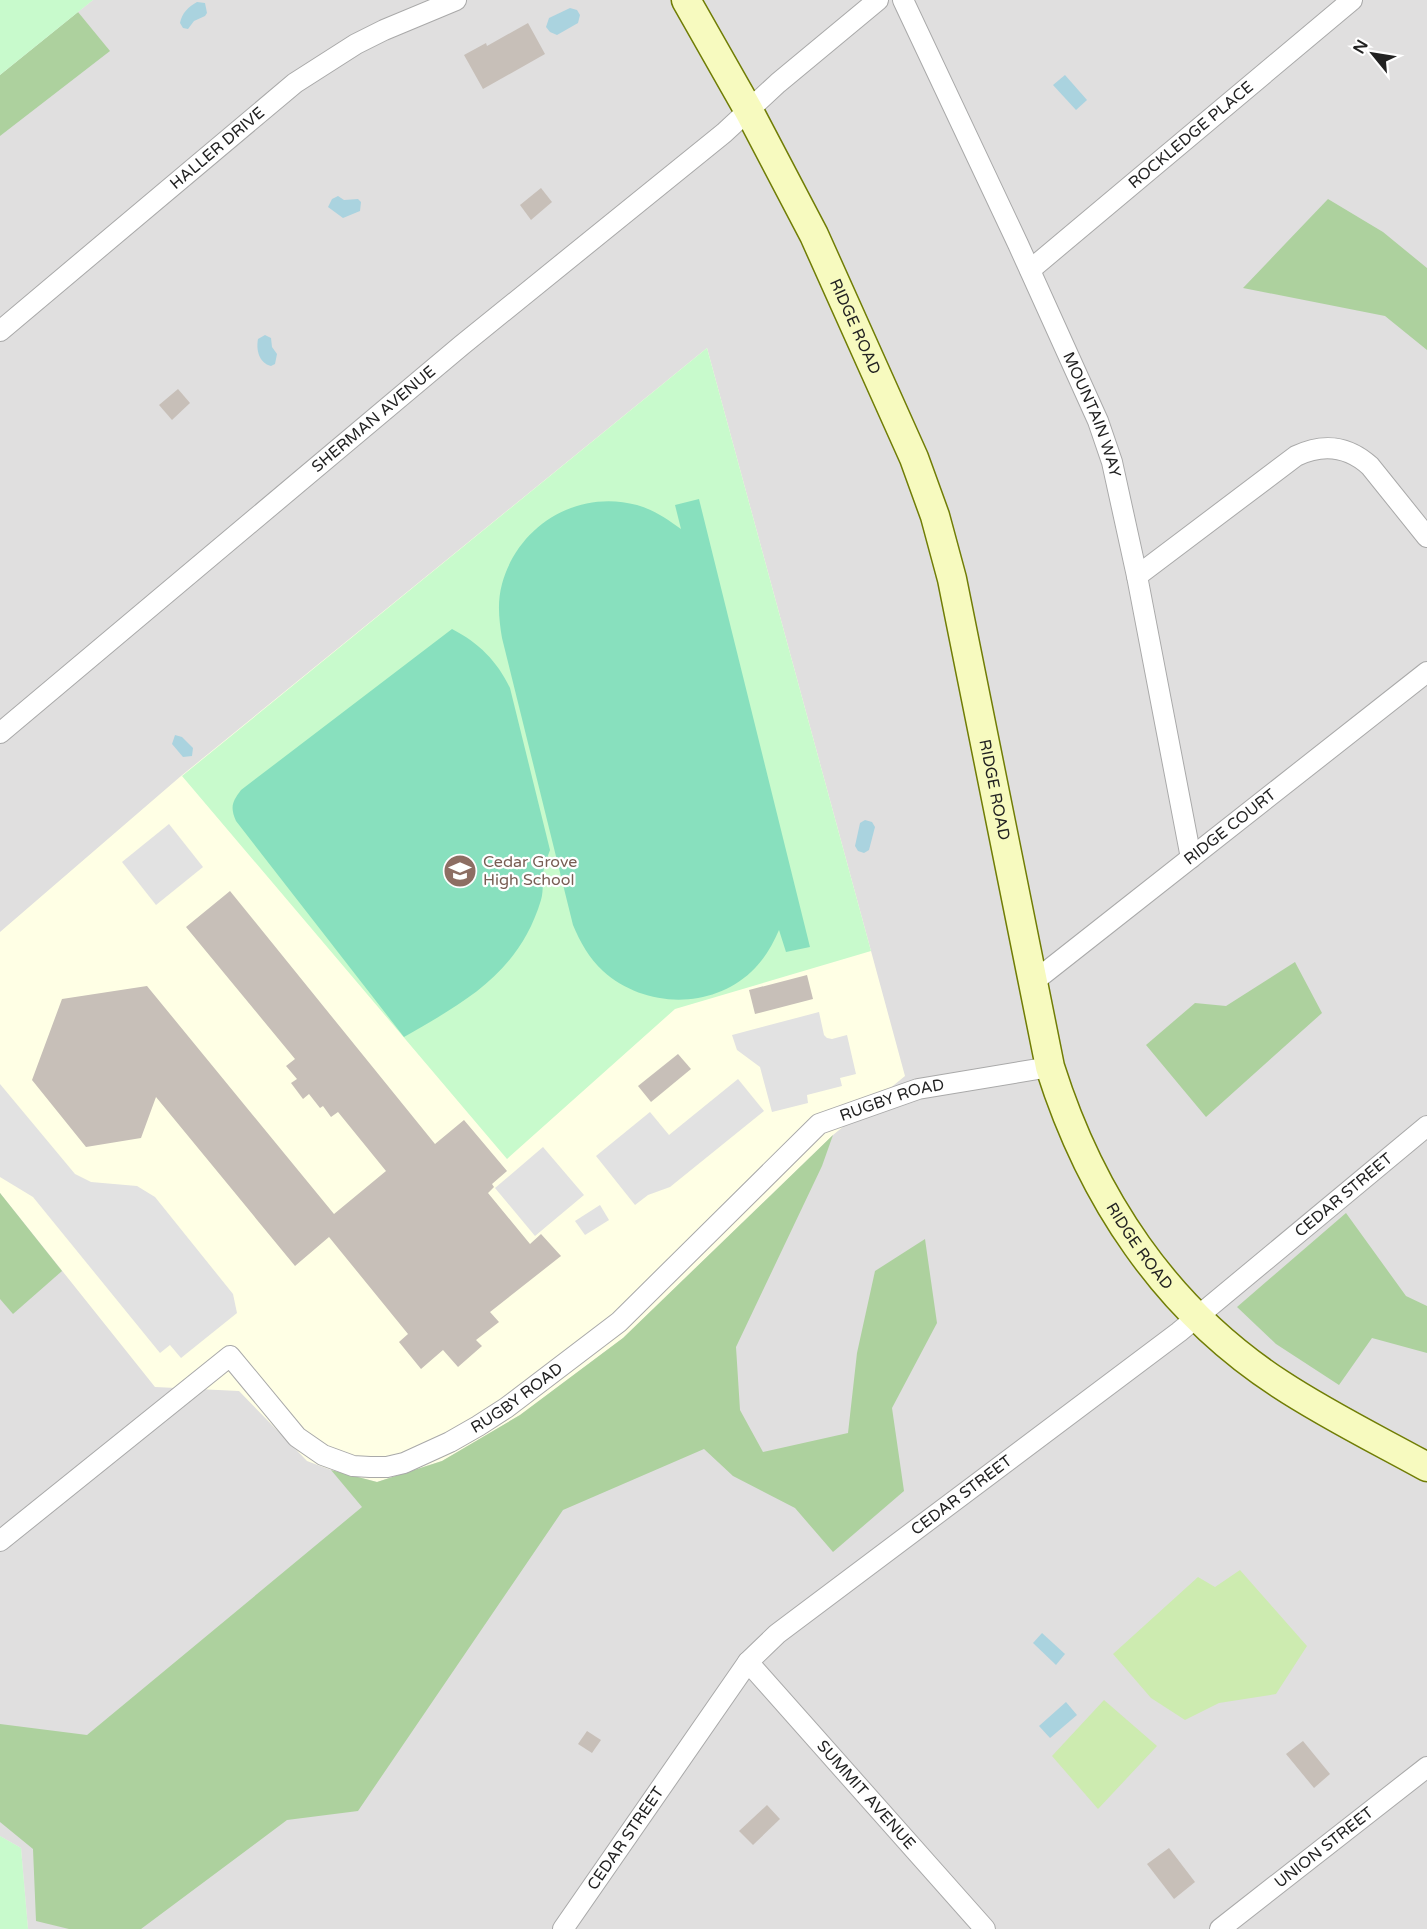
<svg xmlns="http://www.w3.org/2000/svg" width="1427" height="1929" font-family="'Varela Round',sans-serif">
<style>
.residential{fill:#e0dfdf}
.education{fill:#ffffe5}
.grass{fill:#cdebb0}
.forest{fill:#add19e}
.park{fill:#c8facc}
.pitch{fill:#88e0be}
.parking{fill:#e2e2e2}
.water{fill:#aad3df}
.building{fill:#c7bfb8}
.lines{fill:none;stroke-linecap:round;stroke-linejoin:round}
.street-casing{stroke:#a9a9a9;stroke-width:22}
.secondary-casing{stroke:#707d05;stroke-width:31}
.street{stroke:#fff;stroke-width:20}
.secondary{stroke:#f7fabf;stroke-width:28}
.labels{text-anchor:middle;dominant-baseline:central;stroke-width:4.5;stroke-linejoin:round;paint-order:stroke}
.street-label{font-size:16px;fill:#222;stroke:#fff}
.education-label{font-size:16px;fill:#785e54;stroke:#fff;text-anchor:start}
</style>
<rect width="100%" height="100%" fill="#f2efe9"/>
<polygon class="residential" points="93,0 1427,0 1427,1929 28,1929 21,1848 0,1836 0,75"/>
<polygon class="education" points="707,348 905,1076 833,1135 623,1338 520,1415 442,1461 377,1482 331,1470 307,1461 239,1391 155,1387 0,1193 0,932 181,776"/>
<g class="grass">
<polygon points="1240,1570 1307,1646 1276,1694 1219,1703 1185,1720 1151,1698 1113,1654 1198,1577 1215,1587"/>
<polygon points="1104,1700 1157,1746 1098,1809 1052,1756"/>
</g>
<g class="forest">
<polygon points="78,12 110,51 0,136 0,75"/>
<polygon points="1328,199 1383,232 1427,268 1427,350 1385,316 1243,288"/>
<polygon points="1295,962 1322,1013 1206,1117 1146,1045 1195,1003 1226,1006"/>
<polygon points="833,1135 822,1166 736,1347 740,1410 763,1452 848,1433 857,1353 875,1271 925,1239 937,1323 892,1408 904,1491 833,1552 795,1508 733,1476 704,1449 563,1510 358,1811 287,1820 141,1929 69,1929 36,1921 33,1849 0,1822 0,1724 87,1735 362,1507 331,1470 377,1482 442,1461 520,1415 623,1338"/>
<polygon points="0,1193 62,1271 13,1314 0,1299"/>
<polygon points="1346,1213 1406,1296 1427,1306 1427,1353 1372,1338 1339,1385 1276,1344 1237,1307"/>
</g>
<g class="park">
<polygon points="0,0 93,0 0,75"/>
<polygon points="707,348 871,951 675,1009 507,1159 182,776"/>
<polygon points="0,1836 21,1848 28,1929 0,1929"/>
</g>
<g class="pitch">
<path d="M699,499L810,947L786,952L779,930C772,946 764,960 751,972C710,1010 644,1008 603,971C589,958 580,942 573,925L502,638C499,620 497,602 502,584C518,525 578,489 637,505C654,510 667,519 681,529L675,505Z"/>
<path d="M452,629C479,643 497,661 510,688L550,850C548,856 545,862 544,868C542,878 544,890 541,900C519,973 465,1002 404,1037L236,821C230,807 232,802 241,790Z"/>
</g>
<g class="parking">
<polygon points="169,824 203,867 156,905 122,862"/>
<polygon points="819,1012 824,1035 827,1038 832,1039 847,1035 856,1074 840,1078 842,1086 807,1095 808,1103 772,1112 760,1067 737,1050 732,1035"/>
<polygon points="738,1079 764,1111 670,1187 648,1195 635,1205 596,1156 650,1112 669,1135"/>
<polygon points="0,1084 75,1174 91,1182 137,1186 155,1197 233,1294 237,1313 181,1358 170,1345 160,1353 33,1197 0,1177"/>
<polygon points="543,1147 584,1195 535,1236 495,1188"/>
<polygon points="600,1205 609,1220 585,1235 575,1221"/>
</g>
<g class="water">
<path d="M197,2L205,3L207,13L205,16L194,21L188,29L183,28L180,23C182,13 188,7 197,2Z"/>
<polygon points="570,8 577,10 580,15 578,23 557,35 550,32 546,27 549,18"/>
<polygon points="1065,75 1087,100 1076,110 1053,85"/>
<polygon points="338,196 344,200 358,199 361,202 360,211 343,218 328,207 332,199"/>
<path d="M265,335L271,338L272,347L277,354L275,364L271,366C259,363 256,350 258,339Z"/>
<polygon points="175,735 182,737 193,748 192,756 183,757 172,744"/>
<polygon points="865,820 872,822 875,827 869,850 864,853 858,851 855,846 860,823"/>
<polygon points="1042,1633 1065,1654 1056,1665 1033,1643"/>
<polygon points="1066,1702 1077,1715 1050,1738 1039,1726"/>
</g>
<g class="building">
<polygon points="528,23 545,54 483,89 464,55 486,43 487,46"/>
<polygon points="541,188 552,202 531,220 520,205"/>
<polygon points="178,389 190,403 172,420 159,405"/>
<polygon points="230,891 435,1144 464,1120 507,1171 492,1184 494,1187 488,1193 530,1244 541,1234 561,1256 490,1312 499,1322 476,1340 482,1346 458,1367 443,1350 421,1369 399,1342 408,1334 329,1237 295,1266 156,1097 141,1138 86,1147 32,1080 62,999 147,986 334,1214 386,1171 338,1112 331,1117 323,1106 320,1108 309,1094 303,1099 291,1083 297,1079 286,1066 295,1059 186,927"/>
<polygon points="807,975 813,999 755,1014 749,990"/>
<polygon points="678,1054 691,1069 651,1102 638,1086"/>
<polygon points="587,1731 601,1740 592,1753 578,1744"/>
<polygon points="1303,1741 1330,1774 1314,1788 1286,1754"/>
<polygon points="767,1805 780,1819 753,1845 739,1831"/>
<polygon points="1169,1848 1195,1882 1174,1899 1147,1864"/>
</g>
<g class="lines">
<defs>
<g id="street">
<path id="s1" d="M903,0L1018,244L1098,421L1112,462L1137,576L1191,858"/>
<path id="s2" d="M1030,270L1352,0"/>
<path id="s3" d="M0,331L295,83L356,44L384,30L456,0"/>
<path d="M1137,576L1296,456C1323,443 1348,446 1370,466L1427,537"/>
<path id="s4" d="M0,733L462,345L724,133L778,83L878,0"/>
<path id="s5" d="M1032,983L1427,672"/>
<path id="s6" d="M0,1541L230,1356L297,1437L323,1455L353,1466L370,1467H387L404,1463L450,1442L478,1426L506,1408L619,1322L819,1124L918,1089L1050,1067"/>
<path id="s7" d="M748,1662L985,1929"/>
<path id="s8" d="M563,1929L748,1662L777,1634L1179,1332L1427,1126"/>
<path id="s9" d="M1220,1929L1427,1767"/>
</g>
<g id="secondary">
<path id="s10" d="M686,0L749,111L814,235L914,458L935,516L952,579L1050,1067C1091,1197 1165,1309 1280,1384C1327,1415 1378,1440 1427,1467"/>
</g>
</defs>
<use href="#street" class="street-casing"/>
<use href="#secondary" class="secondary-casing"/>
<use href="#street" class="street"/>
<use href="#secondary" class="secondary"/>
</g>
<defs>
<symbol id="school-disc" viewBox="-11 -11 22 22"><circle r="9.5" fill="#8d6e63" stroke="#fff"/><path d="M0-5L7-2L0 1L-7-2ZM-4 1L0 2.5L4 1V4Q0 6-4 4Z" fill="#fff"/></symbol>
</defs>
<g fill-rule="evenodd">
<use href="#school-disc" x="441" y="852" width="38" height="38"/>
</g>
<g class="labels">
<g class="street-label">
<text stroke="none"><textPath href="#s2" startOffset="210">ROCKLEDGE PLACE</textPath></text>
<text stroke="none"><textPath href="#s3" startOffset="284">HALLER DRIVE</textPath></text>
<text stroke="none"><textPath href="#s10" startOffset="368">RIDGE ROAD</textPath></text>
<text stroke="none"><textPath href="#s1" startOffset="456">MOUNTAIN WAY</textPath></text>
<text stroke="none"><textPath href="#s4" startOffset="488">SHERMAN AVENUE</textPath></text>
<text stroke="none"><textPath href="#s10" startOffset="854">RIDGE ROAD</textPath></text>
<text stroke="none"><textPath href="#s5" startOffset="252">RIDGE COURT</textPath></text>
<text stroke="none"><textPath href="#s6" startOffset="1132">RUGBY ROAD</textPath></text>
<text stroke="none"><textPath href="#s8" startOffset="1082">CEDAR STREET</textPath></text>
<text stroke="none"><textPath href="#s10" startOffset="1338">RIDGE ROAD</textPath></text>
<text stroke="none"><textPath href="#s6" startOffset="646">RUGBY ROAD</textPath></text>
<text stroke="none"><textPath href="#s8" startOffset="596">CEDAR STREET</textPath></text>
<text stroke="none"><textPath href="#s7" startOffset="178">SUMMIT AVENUE</textPath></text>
<text stroke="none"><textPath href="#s8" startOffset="110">CEDAR STREET</textPath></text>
<text stroke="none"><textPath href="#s9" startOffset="132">UNION STREET</textPath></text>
</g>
<g class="education-label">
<text x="483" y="862">Cedar Grove<tspan x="483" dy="18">High School</tspan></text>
</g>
</g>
<g transform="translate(1373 54) rotate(300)" stroke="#ffffff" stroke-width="4.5" paint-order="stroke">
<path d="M0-4.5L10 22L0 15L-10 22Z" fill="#222222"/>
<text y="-9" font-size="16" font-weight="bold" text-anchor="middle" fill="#222222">N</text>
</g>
</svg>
